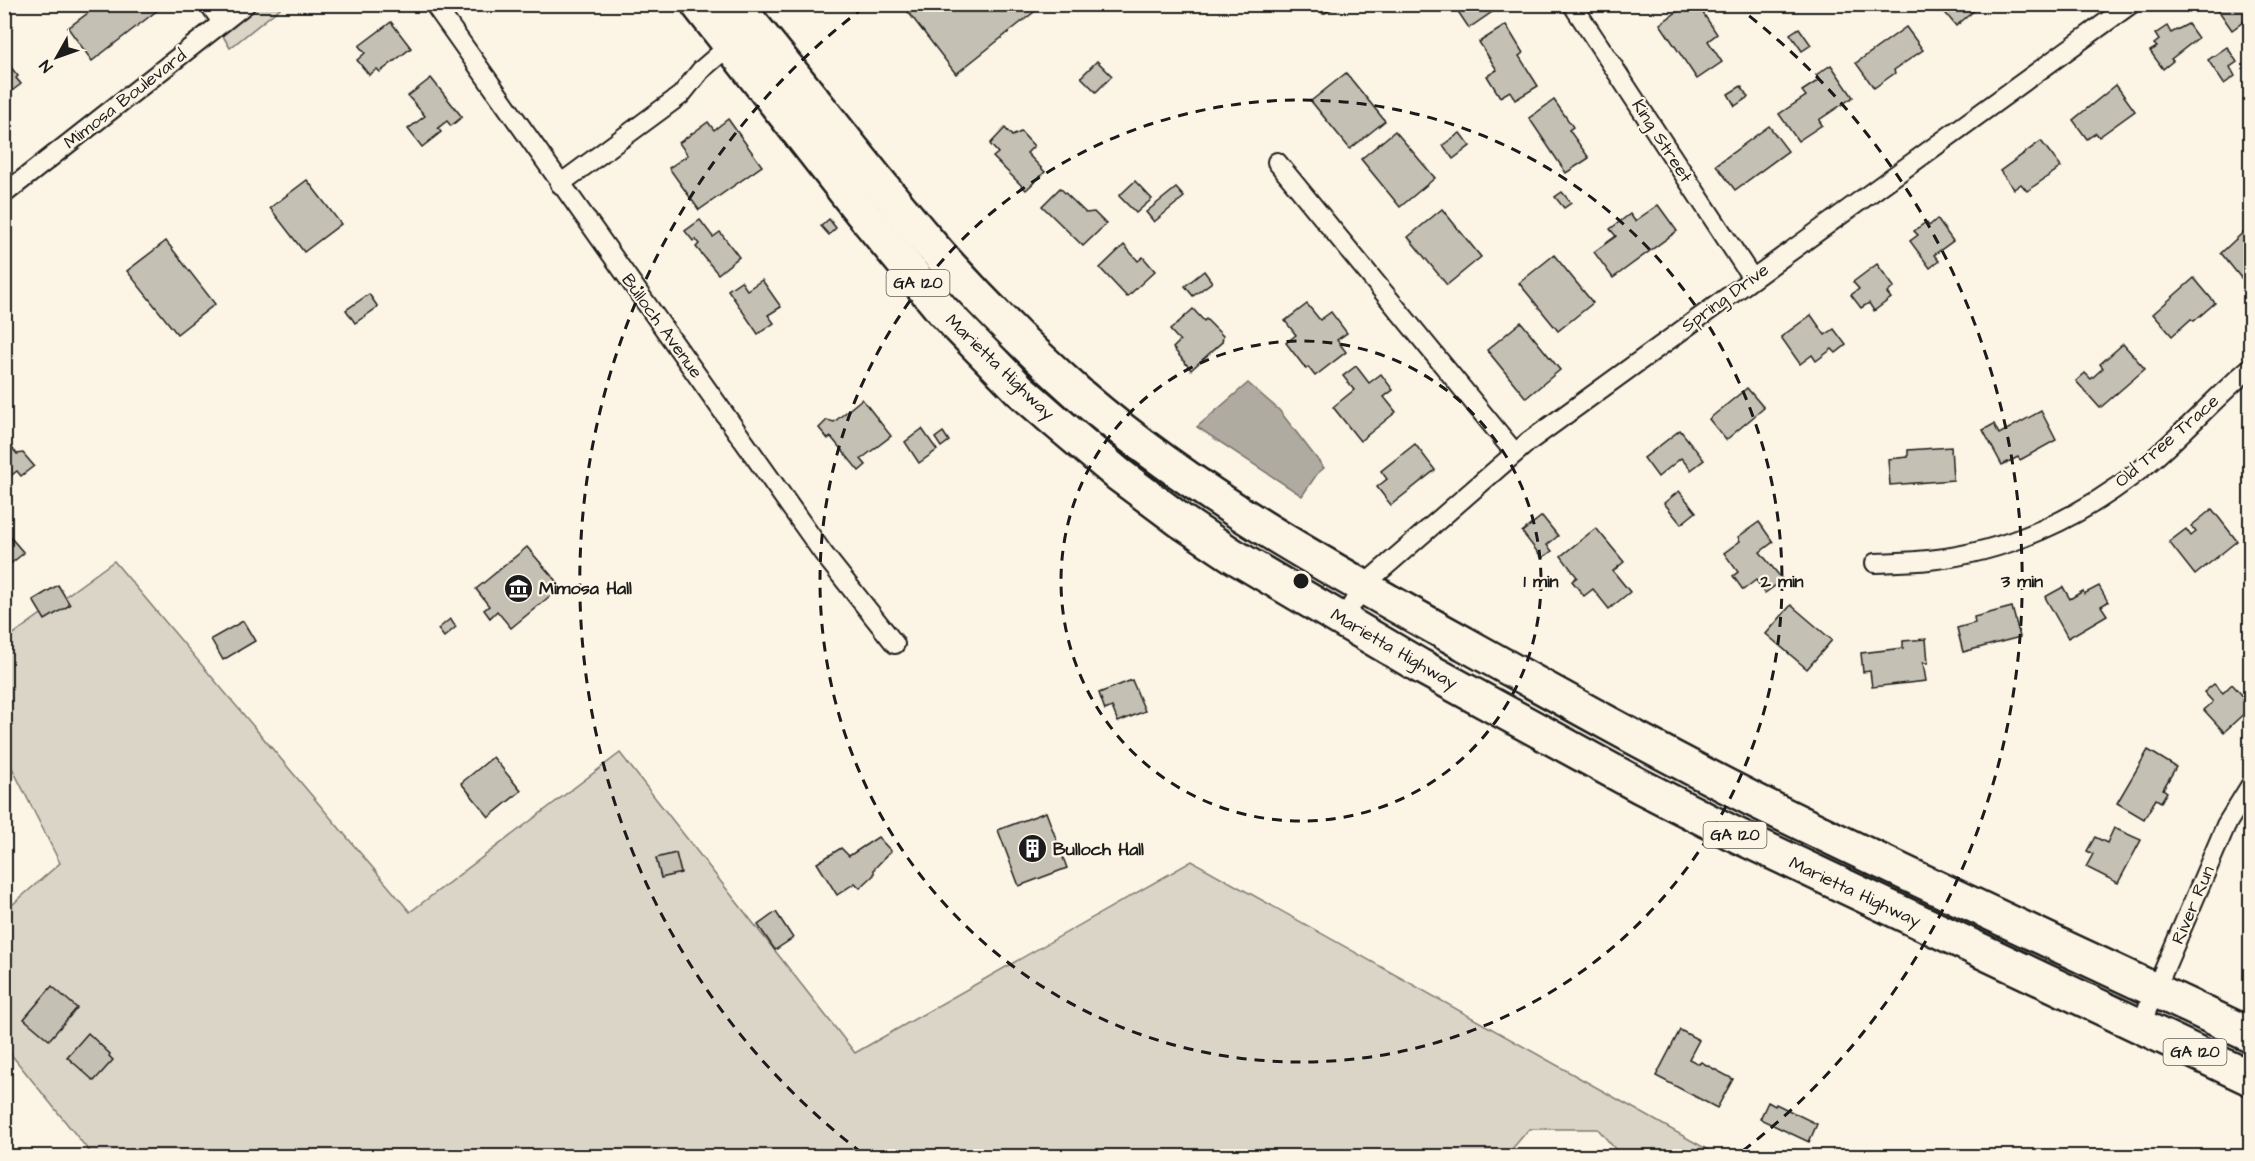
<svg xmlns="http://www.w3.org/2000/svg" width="2255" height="1161" font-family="'Architects Daughter',sans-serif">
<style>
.green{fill:#dbd5c8;stroke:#7c7872;stroke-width:1.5}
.water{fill:#b0aba1;stroke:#75726c;stroke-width:1.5}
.building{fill:#c4c0b3;stroke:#1c1c1c;stroke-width:1.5}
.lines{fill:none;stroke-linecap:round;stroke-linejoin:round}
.street-casing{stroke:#1c1c1c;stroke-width:22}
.highway-casing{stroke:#1c1c1c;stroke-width:38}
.street{stroke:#fcf5e5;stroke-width:18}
.highway{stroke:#fcf5e5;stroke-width:33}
.ring{fill:none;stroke:#1c1c1c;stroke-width:3;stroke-dasharray:10 8}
.labels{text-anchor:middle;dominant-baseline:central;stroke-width:4.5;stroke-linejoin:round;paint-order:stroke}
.shield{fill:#fcf5e5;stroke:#5f5d58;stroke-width:1.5}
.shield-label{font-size:16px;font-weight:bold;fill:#1c1c1c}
.street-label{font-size:18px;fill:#1c1c1c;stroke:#fcf5e5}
.poi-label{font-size:18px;font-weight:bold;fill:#1c1c1c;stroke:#fcf5e5;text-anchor:start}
.centre{fill:#1c1c1c;stroke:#fcf5e5;stroke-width:3}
.ring-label{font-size:18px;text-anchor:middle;font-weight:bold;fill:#1c1c1c;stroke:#fcf5e5;stroke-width:4.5;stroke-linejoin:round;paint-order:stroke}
</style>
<rect width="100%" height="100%" fill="#fcf5e5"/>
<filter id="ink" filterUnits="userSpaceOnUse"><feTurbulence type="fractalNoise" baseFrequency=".0167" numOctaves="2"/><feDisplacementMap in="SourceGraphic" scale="12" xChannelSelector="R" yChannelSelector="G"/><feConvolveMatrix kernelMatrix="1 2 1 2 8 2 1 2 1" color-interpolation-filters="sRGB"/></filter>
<g filter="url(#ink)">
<g class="green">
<polygon points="205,5 284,5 230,48"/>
<polygon points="114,561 410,912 620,753 855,1053 1192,861 1719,1156 1621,1156 1598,1129 1529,1129 1506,1156 93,1156 5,1047 5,911 60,863 5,754 4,641"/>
</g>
<polygon class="water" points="1248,383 1279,410 1324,468 1317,474 1302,496 1197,427"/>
<g class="building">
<polygon points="100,4 161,4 163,6 92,61 68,28"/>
<polygon points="902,4 1044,4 956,74"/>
<polygon points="1316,4 1341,4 1323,14"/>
<polygon points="1453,4 1491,4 1495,10 1469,28"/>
<polygon points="1688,4 1697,4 1717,34 1708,41 1722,62 1697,79 1660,24"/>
<polygon points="1938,4 1982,4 1956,26"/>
<polygon points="2220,4 2250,4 2250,17 2232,30 2216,7"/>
<polygon points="391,22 411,48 380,72 377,69 369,75 357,60 365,53 359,46"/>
<polygon points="2188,24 2198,38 2171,59 2173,61 2163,69 2150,51 2157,47 2154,44 2159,40 2155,34 2167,26 2171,33"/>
<polygon points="1506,25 1523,53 1519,56 1538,86 1515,100 1510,91 1500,97 1487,76 1497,70 1479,42"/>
<polygon points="1906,27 1923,50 1894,70 1895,73 1874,88 1856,63"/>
<polygon points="1799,28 1811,45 1802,51 1790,34"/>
<polygon points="2227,47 2237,62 2230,67 2235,76 2224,84 2208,60"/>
<polygon points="4,59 18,76 16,78 21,84 4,97"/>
<polygon points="1097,61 1112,76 1096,92 1081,77"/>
<polygon points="1831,65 1853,97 1819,120 1822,125 1798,141 1779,114 1806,96 1802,91 1819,80 1816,75"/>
<polygon points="1346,73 1385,121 1350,149 1311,101"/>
<polygon points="431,78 462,117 451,126 447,121 438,128 441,132 422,147 408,129 425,116 408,96"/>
<polygon points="2116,85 2135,111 2099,137 2096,133 2087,139 2073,120"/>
<polygon points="1741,86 1748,97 1735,106 1728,94"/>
<polygon points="1554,100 1573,127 1569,130 1589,158 1566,173 1529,118"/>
<polygon points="728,119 762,166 699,210 669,168 688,155 679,143 708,122 714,130"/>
<polygon points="1769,126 1788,151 1735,190 1716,165"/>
<polygon points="1005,128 1012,136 1021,132 1034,146 1027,153 1045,172 1026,190 993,157 998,153 990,144"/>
<polygon points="1395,131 1435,178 1400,207 1361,159"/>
<polygon points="1460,133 1470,146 1453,159 1443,145"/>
<polygon points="2041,141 2061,167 2027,191 2021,184 2014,189 2000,171"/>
<polygon points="307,180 341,224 304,252 270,208"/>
<polygon points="1135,181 1152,199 1136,213 1119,196"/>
<polygon points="1060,188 1086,213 1094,212 1106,224 1083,246 1042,206"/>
<polygon points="1176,188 1184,197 1154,222 1146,212"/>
<polygon points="1562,192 1571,203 1564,208 1555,197"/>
<polygon points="1658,205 1677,231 1613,278 1594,252 1616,236 1610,229 1630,214 1635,221"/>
<polygon points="1442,209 1481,257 1447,285 1408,237"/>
<polygon points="829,219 836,228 829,235 821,226"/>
<polygon points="1937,219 1953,241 1934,255 1939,261 1930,268 1910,241 1918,235 1914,231 1926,222 1929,226"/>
<polygon points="700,220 713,237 720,232 739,257 718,274 696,247 699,244 695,239 693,241 685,231"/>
<polygon points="2250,226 2250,271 2241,278 2221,253"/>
<polygon points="166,241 215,304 177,334 127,271"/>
<polygon points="1124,245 1138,261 1143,257 1155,271 1127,297 1100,268"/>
<polygon points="1554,255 1593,303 1558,331 1519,283"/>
<polygon points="1877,264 1894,287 1887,293 1891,298 1874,311 1869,303 1861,308 1851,295 1859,289 1853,282"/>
<polygon points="1204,271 1212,282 1193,296 1185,286"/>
<polygon points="2194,278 2215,303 2194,321 2191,319 2172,336 2153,314"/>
<polygon points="762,280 781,307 768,315 774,323 758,334 728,290 741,281 747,290"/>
<polygon points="369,294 378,307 355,323 346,310"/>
<polygon points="1307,304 1320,320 1331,312 1347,333 1337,340 1346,352 1315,376 1308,367 1306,369 1286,343 1296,335 1285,321"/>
<polygon points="1193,309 1204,321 1206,319 1223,336 1222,342 1191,370 1173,348 1180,341 1170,330"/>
<polygon points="1811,315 1825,335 1834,329 1846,345 1836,353 1832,349 1816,361 1812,355 1800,364 1781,337"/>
<polygon points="1521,322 1560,370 1526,398 1487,350"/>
<polygon points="2123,344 2145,369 2100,408 2076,381 2085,373 2091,379 2103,368 2100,364"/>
<polygon points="1356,366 1369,383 1381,374 1393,390 1384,397 1396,412 1360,441 1333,407 1354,390 1343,376"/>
<polygon points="1747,388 1764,408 1726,440 1709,419"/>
<polygon points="862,399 891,436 861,459 866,465 859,471 831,437 828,439 819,428 827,420 834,422"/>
<polygon points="2041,411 2056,440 2020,460 2018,457 2002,465 1983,430 1994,424 1999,434"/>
<polygon points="922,429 937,450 919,463 905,442"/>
<polygon points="1680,430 1704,460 1691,470 1681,458 1658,477 1644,458"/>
<polygon points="943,432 949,441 941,447 935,438"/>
<polygon points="4,438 17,454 23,453 34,466 21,476 17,471 4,481"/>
<polygon points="1415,444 1435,470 1391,505 1377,487 1387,479 1381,471"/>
<polygon points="1951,447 1953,480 1890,485 1888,459 1908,457 1908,450"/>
<polygon points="1679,491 1696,512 1681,524 1664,503"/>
<polygon points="2212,509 2237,541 2195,575 2169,542 2186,529 2191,536 2196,532 2191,526"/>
<polygon points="1542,516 1558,536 1547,545 1552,551 1542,558 1522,532"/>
<polygon points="1759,522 1773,542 1760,552 1783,580 1765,593 1756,580 1743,590 1733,576 1738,572 1724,553 1740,541 1738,537"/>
<polygon points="1596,528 1624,562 1613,571 1630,592 1609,609 1593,589 1584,596 1572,581 1577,577 1561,556"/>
<polygon points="4,530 24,553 4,569"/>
<polygon points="527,547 561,587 511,628 497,611 490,618 484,610 489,606 476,589"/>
<polygon points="58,585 70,605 45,620 33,600"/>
<polygon points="2099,586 2108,602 2101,606 2107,615 2068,638 2045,597 2063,587 2070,599 2083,591 2084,594"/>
<polygon points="1791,605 1832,640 1807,669 1766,634"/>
<polygon points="2012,607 2020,637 1963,652 1957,628 1975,623 1974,617"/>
<polygon points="450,619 456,627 444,637 438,629"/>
<polygon points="243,621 255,641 223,660 211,639"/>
<polygon points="1926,639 1928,663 1923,663 1926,681 1872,687 1870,671 1863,672 1861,653 1903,648 1903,641"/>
<polygon points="1132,680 1145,711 1118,722 1112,707 1105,710 1099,693"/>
<polygon points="2214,684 2223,693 2232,684 2250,704 2250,708 2224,732 2204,710 2213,702 2204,692"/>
<polygon points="2148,750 2176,767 2163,789 2167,792 2161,802 2156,799 2144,819 2117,803"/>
<polygon points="493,757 521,791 489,817 461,783"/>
<polygon points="1046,812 1067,868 1019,886 998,830"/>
<polygon points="2114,828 2141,840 2118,883 2086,867 2093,854 2087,851 2095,837 2107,843"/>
<polygon points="878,837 891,851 874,869 874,875 860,888 855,883 837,895 817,863 841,848 849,856"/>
<polygon points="676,853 681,873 661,878 656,858"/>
<polygon points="776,912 793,938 775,950 758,925"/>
<polygon points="52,986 77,1008 49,1040 24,1019"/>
<polygon points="1680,1030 1699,1040 1689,1059 1699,1064 1701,1062 1733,1079 1717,1108 1656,1076"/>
<polygon points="88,1033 110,1054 109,1056 113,1060 94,1081 67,1057"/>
<polygon points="1768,1102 1775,1106 1776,1104 1817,1124 1809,1142 1760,1119"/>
</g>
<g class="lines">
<defs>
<g id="street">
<polyline points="209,4 222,22"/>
<polyline points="434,4 823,553 895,644"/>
<polyline points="1572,4 1752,278"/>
<polyline points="1277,162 1515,453"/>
<polyline points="560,184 681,95 701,70 730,45"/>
<polyline points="4,194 246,4"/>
<path d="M1875,563C1893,562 1911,562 1929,560C2007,552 2080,518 2140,470C2179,439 2212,400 2250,368"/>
<polyline points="1343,620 1363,586 1528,442 2131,4"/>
<polyline points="2140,1026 2226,825 2250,786"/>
</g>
<g id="highway">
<polyline points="698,4 862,213 943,311 1020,390 1053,419 1118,474 1181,521 1232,555 1420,666 1640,786 1730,832 2250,1078"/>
<path d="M735,4C802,83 863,166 930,244C977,298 1027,348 1081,396C1197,496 1332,570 1465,644C1560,697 1655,750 1752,799C1917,881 2085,956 2250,1035"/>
</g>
</defs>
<use href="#street" class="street-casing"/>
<use href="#highway" class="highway-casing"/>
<use href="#street" class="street"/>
<use href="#highway" class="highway"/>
</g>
</g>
<g class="ring">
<circle cx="1301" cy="581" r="240"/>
<circle cx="1301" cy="581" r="481"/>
<path d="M862 1153A721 721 0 0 1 867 5M1735 5A721 721 0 0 1 1740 1153"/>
</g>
<defs>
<symbol id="museum-disc" viewBox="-11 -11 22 22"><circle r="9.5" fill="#1c1c1c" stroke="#fcf5e5"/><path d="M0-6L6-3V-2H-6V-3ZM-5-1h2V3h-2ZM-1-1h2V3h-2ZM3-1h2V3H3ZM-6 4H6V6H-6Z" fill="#fff"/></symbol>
<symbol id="building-disc" viewBox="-11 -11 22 22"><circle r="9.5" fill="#1c1c1c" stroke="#fcf5e5"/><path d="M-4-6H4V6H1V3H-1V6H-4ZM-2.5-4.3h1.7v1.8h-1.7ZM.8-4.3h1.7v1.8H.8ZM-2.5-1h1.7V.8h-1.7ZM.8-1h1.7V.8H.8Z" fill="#fff"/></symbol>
</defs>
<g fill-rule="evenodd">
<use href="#museum-disc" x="502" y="572" width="33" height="33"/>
<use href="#building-disc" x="1016" y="832" width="33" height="33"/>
</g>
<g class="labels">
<g class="shield">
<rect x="886.5" y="270" width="63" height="26" rx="4.5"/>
<rect x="1703.5" y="822" width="63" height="26" rx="4.5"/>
<rect x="2163.5" y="1039" width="63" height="26" rx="4.5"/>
</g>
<g class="shield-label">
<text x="918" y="283">GA 120</text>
<text x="1735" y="835">GA 120</text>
<text x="2195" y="1052">GA 120</text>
</g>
<g class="street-label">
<text transform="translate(125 99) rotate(-38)">Mimosa Boulevard</text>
<text transform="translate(1662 141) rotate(57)">King Street</text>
<text transform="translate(1725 298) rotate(-36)">Spring Drive</text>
<text transform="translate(662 326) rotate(54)">Bulloch Avenue</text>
<text transform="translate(1000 367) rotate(44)">Marietta Highway</text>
<text transform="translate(2167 441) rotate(-41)">Old Tree Trace</text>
<text transform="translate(1394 649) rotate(30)">Marietta Highway</text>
<text transform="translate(1855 892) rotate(25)">Marietta Highway</text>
<text transform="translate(2193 905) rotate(-67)">River Run</text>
</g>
<g class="poi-label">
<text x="539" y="588">Mimosa Hall</text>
<text x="1053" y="849">Bulloch Hall</text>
</g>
</g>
<circle cx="1301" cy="581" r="9" class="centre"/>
<g class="ring-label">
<text x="1541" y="587">1 min</text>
<text x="1782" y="587">2 min</text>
<text x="2022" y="587">3 min</text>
</g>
<rect width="2255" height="1161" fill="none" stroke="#fcf5e5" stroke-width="24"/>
<rect x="12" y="12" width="2231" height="1137" fill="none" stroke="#1c1c1c" stroke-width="2" filter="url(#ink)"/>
<g transform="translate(57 57) rotate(230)" stroke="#fcf5e5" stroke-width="4.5" paint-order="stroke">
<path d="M0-4.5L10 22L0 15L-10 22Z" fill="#1c1c1c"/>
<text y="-9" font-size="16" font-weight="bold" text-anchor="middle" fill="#1c1c1c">N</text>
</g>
</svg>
